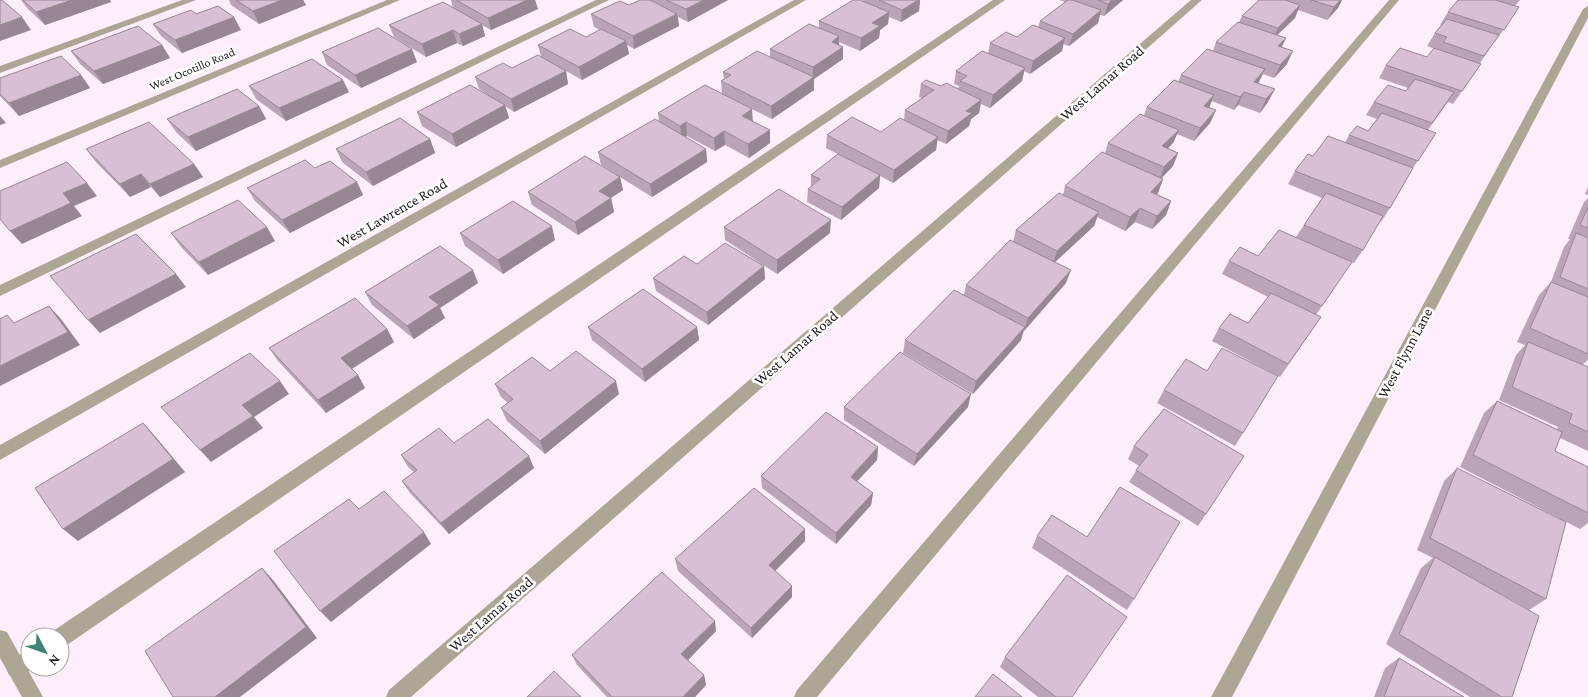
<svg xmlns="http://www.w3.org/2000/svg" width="1588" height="697" font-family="'Crimson Pro',serif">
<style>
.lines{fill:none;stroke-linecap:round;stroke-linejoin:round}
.lane{fill:#aea694;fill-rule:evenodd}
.street{fill:#aea694;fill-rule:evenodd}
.wall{fill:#bba4b7}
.shaded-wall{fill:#988695}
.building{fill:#d9bfd5;stroke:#988695}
.labels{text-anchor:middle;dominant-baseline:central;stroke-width:5;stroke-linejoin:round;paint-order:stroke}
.far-street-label{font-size:12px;fill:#231a22;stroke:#fff}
.street-label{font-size:15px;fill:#231a22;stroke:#fff}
</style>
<rect width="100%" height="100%" fill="#feeefc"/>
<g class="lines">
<g class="lane">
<polygon points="182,0 196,0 0,73 0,66"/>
<polygon points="596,0 609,0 0,296 0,285"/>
<polygon points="993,0 1005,0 67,645 60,647 60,637 51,637 53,631"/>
<polygon points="1389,0 1399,0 817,697 794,697 797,690"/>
<polygon points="30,649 30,667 35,667 16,678 9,675 6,668 9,661"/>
</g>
<g class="street">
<polygon points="387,0 400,0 0,168 0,160"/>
<polygon points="794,0 806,0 0,460 0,445"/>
<polygon points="1191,0 1202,0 411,697 386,697 389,690"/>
<polygon points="1588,6 1588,18 1232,697 1211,697 1583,9"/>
<polygon points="0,630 7,632 43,697 22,697 0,658"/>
</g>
</g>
<g class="wall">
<polygon points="21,0 110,0 111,2 45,25 27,8"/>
<polygon points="229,0 303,0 306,5 259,24 231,5"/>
<polygon points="451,0 535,0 538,9 491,30 482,25 485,36 463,46 457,43 426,57 394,37 389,25 453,8"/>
<polygon points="640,0 728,0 688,22 678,17 679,26 634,49 627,45 629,54 582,80 566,71 568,84 514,112 505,106 509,118 456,147 422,126 417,112 499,102 479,89 475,77 512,68 541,57 538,45 586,37 600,30 594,27 591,14 629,5"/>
<polygon points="863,0 920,0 919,11 901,22 889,17 888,24 880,30 879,38 860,51 839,42 839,45 843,47 843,59 814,79 814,90 772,119 737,102 770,143 749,158 725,145 715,151 687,136 685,137 706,149 707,162 652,197 620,177 623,190 611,198 614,212 578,235 532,205 528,192 616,174 601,165 598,152 659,122 658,113 722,94 721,81 724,79 723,72 770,57 770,49 819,28 819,21 863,1"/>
<polygon points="1059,0 1123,0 1104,16 1100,15 1098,23 1069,46 1063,44 1062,51 1030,74 1024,71 1022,81 990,108 981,104 979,113 971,119 969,126 946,144 937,140 936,150 893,183 880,176 879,188 841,220 807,202 808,189 811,186 811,175 847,159 826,148 827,135 881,132 904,120 905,110 922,98 919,97 921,84 958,89 959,86 954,84 956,71 988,54 990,43 1017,37 1038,27 1040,21 1065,2"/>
<polygon points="1259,0 1342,0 1338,8 1327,20 1298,10 1295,18 1277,35 1287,64 1274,78 1263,74 1258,83 1268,102 1260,113 1238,105 1234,110 1212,101 1209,107 1216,110 1210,123 1194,141 1177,134 1173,143 1168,148 1178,153 1173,166 1161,178 1163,179 1158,193 1156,194 1171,201 1166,215 1152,229 1135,222 1125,231 1097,217 1094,226 1055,262 1066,283 1024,331 1023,331 1021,340 973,394 903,353 905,340 964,295 966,285 1013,242 1016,230 1063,195 1065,186 1105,153 1108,143 1144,115 1147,107 1178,82 1181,75 1213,51 1216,42 1239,22 1242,16"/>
<polygon points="1458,0 1520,0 1515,6 1519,7 1495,42 1494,42 1480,63 1481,64 1453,104 1448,102 1428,130 1436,133 1413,168 1390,208 1381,222 1380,221 1363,250 1354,263 1351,262 1316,315 1321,317 1280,377 1212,341 1219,328 1248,323 1268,297 1222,274 1229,261 1258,256 1296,237 1322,198 1288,184 1295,171 1313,156 1345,143 1349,135 1368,131 1377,119 1366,115 1374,102 1406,91 1408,88 1379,78 1386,65 1427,57 1438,50 1427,46 1435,33 1441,25 1440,25 1448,12"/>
<polygon points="196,14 241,30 182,53 161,36 153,24"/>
<polygon points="162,45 170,58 103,84 80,64 71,51"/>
<polygon points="322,52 417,62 361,88 327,65"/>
<polygon points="81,75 90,88 19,116 0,96 0,78"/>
<polygon points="249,86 349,92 286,121 256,99"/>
<polygon points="259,106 266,119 196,151 176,132 167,119"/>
<polygon points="430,139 435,153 373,186 342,162 336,149"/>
<polygon points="86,149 194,164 203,177 160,197 151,187 130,197 96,162"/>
<polygon points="315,168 357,182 363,195 290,233 255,201 247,188"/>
<polygon points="1588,187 1588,195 1585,194"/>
<polygon points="1588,198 1588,360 1582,365 1588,367 1588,451 1560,438 1555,451 1588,467 1588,523 1580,529 1460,467 1484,413 1497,401 1557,429 1558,427 1499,400 1516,355 1525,345 1517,342 1539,295 1551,282 1564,247 1570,239 1568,239 1584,202"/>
<polygon points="724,227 830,233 777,274 725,240"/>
<polygon points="171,233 275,241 208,275 181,247"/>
<polygon points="460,233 555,240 503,274 465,246"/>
<polygon points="697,264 764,266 765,279 708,325 656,291 653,278"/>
<polygon points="478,283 440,308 445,318 414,339 372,305 365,292"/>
<polygon points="588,327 697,327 699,340 645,382 592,340"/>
<polygon points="387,329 394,342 352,369 358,375 365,388 326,413 278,361 269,348"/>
<polygon points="550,371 619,394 545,454 507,421 501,408 508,403 501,397 495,384"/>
<polygon points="1164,390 1243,433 1235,446 1157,403"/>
<polygon points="844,407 968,407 914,466 844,420"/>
<polygon points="1164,409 1206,514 1198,526 1129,482 1139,466 1128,459 1134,446"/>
<polygon points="454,443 534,468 449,534 410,493 402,481 414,472 408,467 401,455"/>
<polygon points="878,447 877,460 857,481 873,493 871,505 836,544 762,488 761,476"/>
<polygon points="1457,468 1546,599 1529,610 1501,594 1512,697 1470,697 1386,644 1421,568 1433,558 1417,550 1444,481"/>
<polygon points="805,529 805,541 775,571 792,597 752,638 678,571 675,559"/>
<polygon points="1037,536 1134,599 1127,610 1032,548"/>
<polygon points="716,631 688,660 704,675 706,685 695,697 607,697 577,665 572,655"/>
<polygon points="1005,657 1072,697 1038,697 1000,667"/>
<polygon points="1399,658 1464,697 1374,697 1385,668"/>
</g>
<g class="shaded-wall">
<polygon points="72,0 110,0 111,2 45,25 36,12"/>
<polygon points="282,0 303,0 306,5 259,24 253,11"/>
<polygon points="527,0 535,0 538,9 491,30 488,18"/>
<polygon points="704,0 728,0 688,22 686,9"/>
<polygon points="918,0 920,0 919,11 901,22 902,10"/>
<polygon points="1112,0 1123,0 1104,16 1108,4"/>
<polygon points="1340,0 1342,0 1338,8 1327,20 1334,7"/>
<polygon points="1300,5 1295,18 1272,40 1278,28"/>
<polygon points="1101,10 1098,23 1069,46 1073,34"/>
<polygon points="889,12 888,24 880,30 879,38 860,51 861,38 872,23"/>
<polygon points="677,14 679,26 634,49 633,36"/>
<polygon points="22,17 31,30 0,41 0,25"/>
<polygon points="234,17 241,30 182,53 175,40"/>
<polygon points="482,24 485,36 463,46 459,34"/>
<polygon points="453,30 457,43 426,57 422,44"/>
<polygon points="839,36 839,49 832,42"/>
<polygon points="1065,38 1062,51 1030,74 1033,61"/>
<polygon points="1286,38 1280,51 1278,46"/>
<polygon points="626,41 629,54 582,80 579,67"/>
<polygon points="162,45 170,58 103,84 94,71"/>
<polygon points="843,47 843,59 814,79 814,90 772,119 771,106 813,78 813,67"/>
<polygon points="412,49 417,62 361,88 355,75"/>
<polygon points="1293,51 1287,64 1274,78 1280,65"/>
<polygon points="1025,68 1022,81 990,108 993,95"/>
<polygon points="1265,69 1259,82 1248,95 1254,82"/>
<polygon points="566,71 568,84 514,112 511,99"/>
<polygon points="81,75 90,88 19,116 9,103"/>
<polygon points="343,80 349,92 286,121 279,108"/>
<polygon points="1275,89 1268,102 1260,113 1266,99"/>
<polygon points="1244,92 1238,105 1234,110 1240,97"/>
<polygon points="1214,95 1209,108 1204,106"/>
<polygon points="981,100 979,113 971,119 969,126 946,144 948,131 966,111"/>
<polygon points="505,105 509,118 456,147 452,134"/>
<polygon points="259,106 266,119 196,151 188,137"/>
<polygon points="752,109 753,123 742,116"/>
<polygon points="1216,110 1210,123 1194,141 1200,128"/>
<polygon points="0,116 6,123 0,125"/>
<polygon points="686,122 687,136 682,139 680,126"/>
<polygon points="770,130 770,143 749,158 748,144"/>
<polygon points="1179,130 1173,143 1157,159 1162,146"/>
<polygon points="724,131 725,145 715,151 714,138"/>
<polygon points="938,137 936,150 893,183 894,170"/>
<polygon points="430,139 435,153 373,186 366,172"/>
<polygon points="706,149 707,162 652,197 650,184"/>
<polygon points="1178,153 1173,166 1159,181 1164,167"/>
<polygon points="194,164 203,177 160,197 150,184"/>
<polygon points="141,174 151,187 130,197 120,184"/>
<polygon points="880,175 879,188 841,220 842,207"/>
<polygon points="620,177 623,190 601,204 599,191"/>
<polygon points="1163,179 1158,193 1145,205 1151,192"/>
<polygon points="357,182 363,195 290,233 282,220"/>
<polygon points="87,183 97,196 74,206 82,216 22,244 10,231 63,193"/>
<polygon points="611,198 614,212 578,235 575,222"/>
<polygon points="1171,201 1166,215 1152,229 1157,216"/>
<polygon points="1140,208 1135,222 1125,231 1130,217"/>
<polygon points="1099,212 1094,226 1053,264 1057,251"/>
<polygon points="831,220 830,233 777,274 777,260"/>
<polygon points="552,226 555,240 503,274 498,260"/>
<polygon points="267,227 275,241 208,275 199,262"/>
<polygon points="764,266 765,279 708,325 707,312"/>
<polygon points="473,270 478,283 440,308 445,318 414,339 407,326 429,297"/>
<polygon points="1071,270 1066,283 1024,331 1028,318"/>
<polygon points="176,274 186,287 100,333 88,320"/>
<polygon points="49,306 61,319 80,345 0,386 0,366"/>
<polygon points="697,327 699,340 645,382 642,369"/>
<polygon points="1025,327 1021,340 973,394 976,381"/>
<polygon points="387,329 394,342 348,371 341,358"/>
<polygon points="358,375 365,388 326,413 318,400"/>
<polygon points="280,381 289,394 254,417 263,428 211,462 200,450 242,405"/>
<polygon points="616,381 619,394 545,454 540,441"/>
<polygon points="971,394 968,407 914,466 917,454"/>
<polygon points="143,423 155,436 185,472 78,541 63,529"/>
<polygon points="878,447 877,460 850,489 851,477"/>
<polygon points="529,456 534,468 449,534 441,523"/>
<polygon points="873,493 871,505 836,544 836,533"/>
<polygon points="805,529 805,541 770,576 769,565"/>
<polygon points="424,532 431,544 331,622 320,611"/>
<polygon points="262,568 273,580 317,638 240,697 215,697"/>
<polygon points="792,586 792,597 752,638 751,628"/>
<polygon points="715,621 716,631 684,664 681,654"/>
<polygon points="704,675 706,685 695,697 683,697"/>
</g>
<g class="building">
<polygon points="2,0 22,17 0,25 0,1"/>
<polygon points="23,0 72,0 36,12"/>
<polygon points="236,0 282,0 253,11"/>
<polygon points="456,0 527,0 488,18"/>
<polygon points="640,0 650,0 677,14 633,36 591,14 620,1 629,5"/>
<polygon points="666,0 704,0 686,9"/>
<polygon points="853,0 860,0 889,12 872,23 880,26 861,38 819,21"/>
<polygon points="879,0 918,0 902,10"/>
<polygon points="1068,0 1072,0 1101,10 1073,34 1040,21"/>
<polygon points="1098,0 1112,0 1108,4"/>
<polygon points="1259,0 1285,0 1300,5 1278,28 1242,16"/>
<polygon points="1311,0 1340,0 1334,7"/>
<polygon points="1458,0 1495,0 1519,7 1504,30 1448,12"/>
<polygon points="443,2 482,24 459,34 453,30 422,44 389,25"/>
<polygon points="218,6 234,17 175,40 153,24 191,10 196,14"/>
<polygon points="1447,19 1499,35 1484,56 1443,42 1447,37 1435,33"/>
<polygon points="1238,22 1286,38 1278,46 1293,51 1280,65 1216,42"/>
<polygon points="809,24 839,36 832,42 843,47 813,67 770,49"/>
<polygon points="1033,25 1065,38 1033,61 990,43 1006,32 1017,37"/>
<polygon points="138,26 162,45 94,71 71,51"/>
<polygon points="378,28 412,49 355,75 322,52"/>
<polygon points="570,29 586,37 601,29 626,41 579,67 538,45"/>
<polygon points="1400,48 1427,57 1434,48 1481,64 1462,91 1386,65"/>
<polygon points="1207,49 1265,69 1254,82 1275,89 1266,99 1244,92 1240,97 1181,75"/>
<polygon points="757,51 814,77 771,106 721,81 731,75 723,72"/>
<polygon points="982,51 1025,68 993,95 960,81 967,76 956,71"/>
<polygon points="538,55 566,71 511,99 475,77 503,63 512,68"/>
<polygon points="61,56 81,75 9,103 0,94 0,78"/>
<polygon points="312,59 343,80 279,108 249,86"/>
<polygon points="1415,79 1454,92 1432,123 1374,102 1388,85 1406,91"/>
<polygon points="926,80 941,86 946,83 981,100 966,111 972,113 948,131 905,110 934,90 921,84"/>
<polygon points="1174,80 1214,95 1204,106 1216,110 1200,128 1147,107"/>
<polygon points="470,85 505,105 452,134 417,112"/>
<polygon points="705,85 752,109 742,116 770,130 748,144 724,131 714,138 686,122 680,126 658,113"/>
<polygon points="237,89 259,106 188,137 167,119"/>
<polygon points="1382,113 1436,133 1418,161 1349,135 1357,126 1368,131"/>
<polygon points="1140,114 1179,130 1162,146 1178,153 1164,167 1108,143"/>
<polygon points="852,117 881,132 900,118 938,137 894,170 827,135"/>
<polygon points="400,118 430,139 366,172 336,149"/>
<polygon points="655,119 706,149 650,184 598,152"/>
<polygon points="149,122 194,164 150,184 141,174 120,184 86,149"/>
<polygon points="1328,136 1413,168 1390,208 1295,171 1308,154 1313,156"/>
<polygon points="1102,152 1163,179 1151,192 1171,201 1157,216 1140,208 1130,217 1065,186"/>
<polygon points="838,154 880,175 842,207 808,189 820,179 811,175"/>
<polygon points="585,156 620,177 599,191 611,198 575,222 528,192"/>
<polygon points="305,160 315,168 330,161 357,182 282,220 247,188"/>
<polygon points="67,162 87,183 63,193 71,203 10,231 0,219 0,191"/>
<polygon points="779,189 831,220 777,260 724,227"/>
<polygon points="1059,193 1099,212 1057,251 1016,230"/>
<polygon points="1326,193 1383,216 1363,250 1304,225"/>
<polygon points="238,200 267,227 199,262 171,233"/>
<polygon points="513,201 552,226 498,260 460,233"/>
<polygon points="1588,207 1588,228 1580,225"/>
<polygon points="1279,230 1352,262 1322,306 1229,261 1240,247 1258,256"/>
<polygon points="1576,233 1588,238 1588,289 1560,277"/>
<polygon points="136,234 176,274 88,320 50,276"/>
<polygon points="1010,240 1071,270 1028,318 966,285"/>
<polygon points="725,243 764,266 707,312 653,278 684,256 697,264"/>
<polygon points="440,246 473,270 429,297 439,305 407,326 365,292"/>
<polygon points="1551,282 1588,297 1588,354 1530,328"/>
<polygon points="643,289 697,327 642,369 588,327"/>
<polygon points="954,290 1025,327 976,381 905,340"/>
<polygon points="1271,293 1321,317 1288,364 1219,328 1230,314 1248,323"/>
<polygon points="355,298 387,329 341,358 358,375 318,400 269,348"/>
<polygon points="49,306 68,332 0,366 0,319 7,315 14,323"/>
<polygon points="1528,342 1588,367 1588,432 1569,423 1572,414 1512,387"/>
<polygon points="1222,348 1278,376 1243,433 1164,390 1186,359 1207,371"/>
<polygon points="576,351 616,381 540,441 501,408 513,399 495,384 532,357 550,371"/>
<polygon points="900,352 971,394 917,454 844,407"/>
<polygon points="250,353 280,381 242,405 253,416 200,450 161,407"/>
<polygon points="1497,401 1562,432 1555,451 1588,467 1588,513 1473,455"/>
<polygon points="1164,409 1244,456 1206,514 1136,470 1148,455 1134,446"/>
<polygon points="826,412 878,447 851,477 873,493 836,533 761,476"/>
<polygon points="488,419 529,456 441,523 402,481 417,470 401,455 439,428 454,443"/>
<polygon points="143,423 173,459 63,529 35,488"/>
<polygon points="1457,468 1566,522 1546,599 1430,538"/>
<polygon points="1120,487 1180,522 1134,599 1037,536 1052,515 1087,537"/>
<polygon points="754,488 805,529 769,565 792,586 751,628 675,559"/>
<polygon points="384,491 424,532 320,611 274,551 349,499 359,509"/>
<polygon points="1435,557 1539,616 1512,697 1502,697 1399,634"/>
<polygon points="262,568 306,627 215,697 173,697 145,651"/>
<polygon points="662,572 715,621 681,654 704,675 683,697 612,697 572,655"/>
<polygon points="1067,575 1127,617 1072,697 1056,697 1005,657"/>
<polygon points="1399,658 1464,697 1384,697"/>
<polygon points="554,671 581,697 527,697"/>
<polygon points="993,674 1022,697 975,697"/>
</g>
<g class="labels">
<g class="far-street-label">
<text transform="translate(192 69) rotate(-23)">West Ocotillo Road</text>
</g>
<g class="street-label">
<text transform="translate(1102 83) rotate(-41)">West Lamar Road</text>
<text transform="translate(392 213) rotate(-30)">West Lawrence Road</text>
<text transform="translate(796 348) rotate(-41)">West Lamar Road</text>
<text transform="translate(1405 353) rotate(-62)">West Flynn Lane</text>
<text transform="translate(491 614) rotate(-41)">West Lamar Road</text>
</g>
</g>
<g transform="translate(45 652) rotate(131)"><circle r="24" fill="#ffffff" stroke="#a7a3a7"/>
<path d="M0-4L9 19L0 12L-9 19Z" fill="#3f8276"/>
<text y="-8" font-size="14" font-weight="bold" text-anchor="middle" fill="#231a22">N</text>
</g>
</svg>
